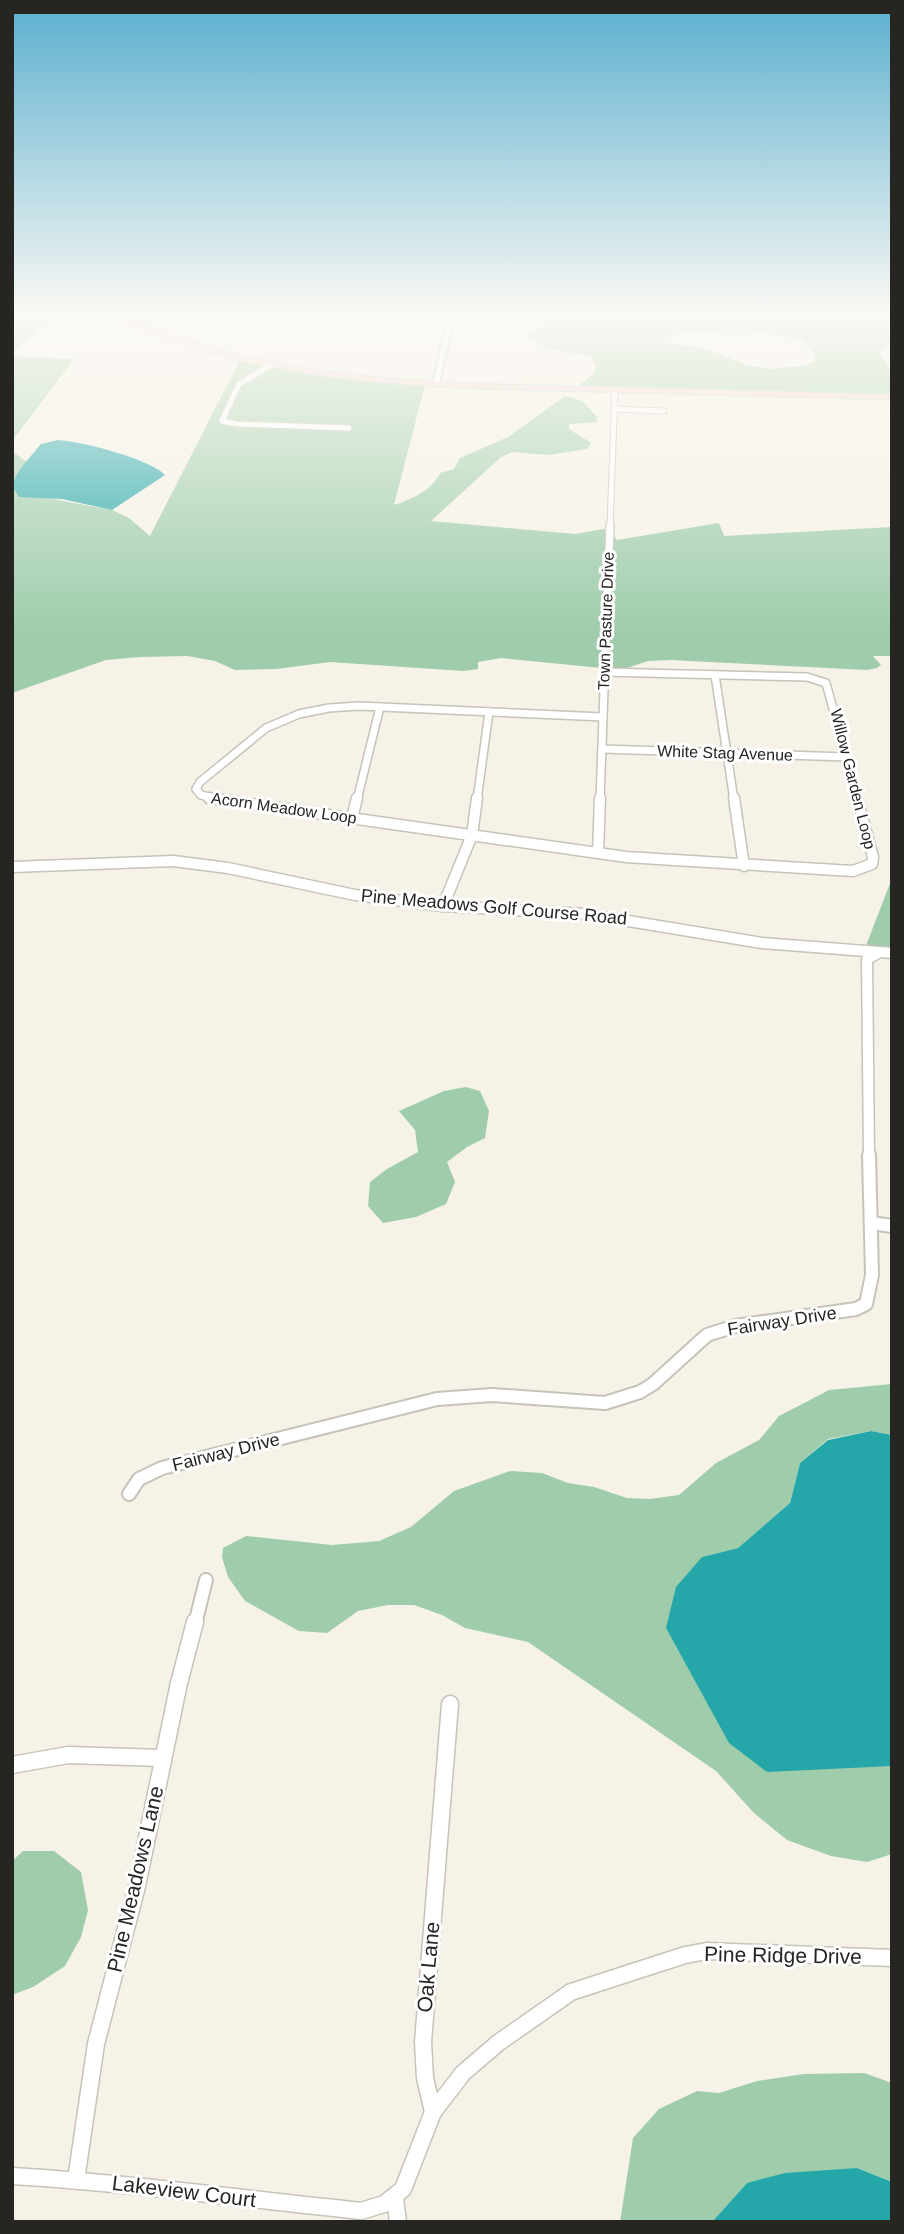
<svg xmlns="http://www.w3.org/2000/svg" width="904" height="2234" font-family="Helvetica,sans-serif">
<style>
.green{fill:#9fcdab;fill-rule:evenodd}
.water{fill:#25a7aa}
.lines{fill:none;stroke-linecap:round;stroke-linejoin:round}
.minor-far4-casing{stroke:#c7c3b9;stroke-width:7}
.minor-far3-casing{stroke:#c7c3b9;stroke-width:10}
.minor-far2-casing{stroke:#c7c3b9;stroke-width:13}
.minor-far1-casing{stroke:#c7c3b9;stroke-width:16}
.minor-casing{stroke:#c7c3b9;stroke-width:19}
.tertiary-casing{stroke:#c7c3b9;stroke-width:4}
.primary-casing{stroke:#d4d3d3;stroke-width:3}
.minor-far4{stroke:#fff;stroke-width:5}
.minor-far3{stroke:#fff;stroke-width:7}
.minor-far2{stroke:#fff;stroke-width:10}
.minor-far1{stroke:#fff;stroke-width:12}
.minor{stroke:#fff;stroke-width:16}
.tertiary{fill:#fff;fill-rule:evenodd}
.primary{fill:#fad3cd;fill-rule:evenodd}
.labels{text-anchor:middle;dominant-baseline:central;stroke-width:6;stroke-linejoin:round;paint-order:stroke}
.far-street-label{font-size:16px;fill:#262521;stroke:#fff}
.street-label{font-size:18px;fill:#262521;stroke:#fff}
.near-street-label{font-size:21px;fill:#262521;stroke:#fff}
</style>
<rect width="100%" height="100%" fill="#f6f2e7"/>
<g class="green">
<polygon points="12,317 56,317 12,352"/>
<polygon points="110,317 438,317 132,325"/>
<path d="M549,317H786L789,325L788,317H892V342L881,350V355L892,371V395L577,387L595,373L596,365L590,356L549,349L526,337L527,331L545,325ZM710,331L726,335L764,333L803,340L816,356L815,361L807,365L772,369L748,365L703,348L658,342L673,335Z"/>
<polygon points="12,356 74,359 12,441"/>
<path d="M240,360L425,385L394,505C410,500 433,490 440,473L454,469L460,458L508,437L565,396L582,401L597,417V422L569,424V429L591,443L587,449L547,455L513,452L501,457L431,521L575,534L603,529L611,531L617,540L719,523L724,536L892,527V656H873L881,665L877,668L867,670L671,660L648,661L621,670L501,658L478,662V669L463,671L330,662L277,669L235,670L215,661L187,656L140,657L106,660L12,693V451L27,462L19,470L47,498L112,510L129,518L150,536Z"/>
<polygon points="892,878 892,953 864,951"/>
<polygon points="466,1087 480,1091 489,1111 485,1138 467,1147 447,1162 455,1182 446,1204 416,1217 383,1223 368,1206 370,1182 387,1169 418,1152 415,1130 399,1111 444,1091"/>
<polygon points="892,1384 892,1435 871,1431 828,1439 800,1463 790,1503 738,1548 702,1557 666,1628 689,1668 843,1767 892,1766 892,1854 867,1862 831,1856 787,1840 754,1813 716,1771 528,1642 465,1628 442,1615 414,1605 388,1605 358,1611 327,1633 299,1631 245,1601 228,1577 222,1557 223,1548 246,1536 332,1545 379,1541 411,1527 454,1491 510,1471 542,1473 568,1483 594,1487 627,1498 650,1499 679,1495 716,1463 759,1440 779,1416 806,1402 829,1390"/>
<polygon points="23,1851 54,1851 81,1872 88,1910 81,1937 65,1966 33,1987 12,1995 12,1861"/>
<polygon points="864,2073 892,2083 892,2182 857,2168 747,2183 712,2222 620,2222 633,2138 659,2109 697,2091 719,2093 757,2081 804,2074"/>
</g>
<g class="water">
<path d="M58,440C80,441 151,459 165,475L112,510L62,499L19,497L14,489L13,483L19,470L41,444Z"/>
<polygon points="871,1431 892,1435 892,1766 767,1772 729,1743 666,1628 676,1587 702,1557 738,1548 790,1503 800,1463 828,1440"/>
<polygon points="857,2168 892,2182 892,2222 712,2222 747,2183 785,2173"/>
</g>
<g class="lines">
<defs>
<g id="minor-far4">
<polyline points="271,365 239,384 222,421 237,424 349,428"/>
<polyline points="614,409 664,411"/>
<polyline points="610,527 615,389"/>
</g>
<g id="minor-far3">
<polyline points="604,672 807,677 826,683 858,800"/>
<polyline points="715,675 734,800"/>
<polyline points="602,749 847,757"/>
<polyline points="221,800 201,795 196,789 200,782 266,728 299,714 329,708 359,706 603,717"/>
<polyline points="357,800 380,707"/>
<polyline points="477,800 489,712"/>
<polyline points="600,800 610,525"/>
</g>
<g id="minor-far2">
<polyline points="209,798 626,857 853,871 872,864 873,857 857,798"/>
<polyline points="734,798 744,866"/>
<polyline points="352,818 357,798"/>
<polyline points="598,853 600,798"/>
<polyline points="12,867 173,861 228,868 355,895 443,906 586,914 762,943 892,953"/>
<polyline points="443,906 472,835 477,798"/>
<polyline points="869,1157 867,959 878,953"/>
</g>
<g id="minor-far1">
<polyline points="871,1223 892,1226"/>
<polyline points="129,1494 139,1479 162,1468 437,1399 492,1395 605,1403 640,1392 653,1384 707,1335 735,1326 856,1309 866,1304 872,1275 869,1155"/>
<polyline points="195,1624 206,1580"/>
</g>
<g id="minor">
<polyline points="12,1765 68,1755 162,1758"/>
<polyline points="433,2112 463,2073 498,2043 571,1992 685,1955 707,1951 892,1958"/>
<path d="M12,2176C129,2183 245,2199 361,2211L384,2204L403,2189L433,2112L425,2078L423,2042L450,1704"/>
<polyline points="76,2180 96,2044 137,1886 179,1683 195,1622"/>
<polyline points="395,2198 398,2222"/>
</g>
<polygon id="tertiary" points="448,317 454,317 439,384 436,386 433,384"/>
<polygon id="primary" points="102,317 113,317 235,355 314,370 381,378 468,384 892,395 892,399 468,388 381,382 314,374 234,359"/>
</defs>
<use href="#minor-far4" class="minor-far4-casing"/>
<use href="#minor-far3" class="minor-far3-casing"/>
<use href="#minor-far2" class="minor-far2-casing"/>
<use href="#minor-far1" class="minor-far1-casing"/>
<use href="#minor" class="minor-casing"/>
<use href="#tertiary" class="tertiary-casing"/>
<use href="#primary" class="primary-casing"/>
<use href="#minor-far4" class="minor-far4"/>
<use href="#minor-far3" class="minor-far3"/>
<use href="#minor-far2" class="minor-far2"/>
<use href="#minor-far1" class="minor-far1"/>
<use href="#minor" class="minor"/>
<use href="#tertiary" class="tertiary"/>
<use href="#primary" class="primary"/>
</g>
<linearGradient id="sky" x2="0" y2="1"><stop stop-color="#5aafcf"/><stop offset="0.5" stop-color="#fbf9f4"/><stop offset="1" stop-color="#fbf9f4" stop-opacity="0"/></linearGradient>
<rect width="904" height="630" fill="url(#sky)"/>
<g class="labels">
<g class="far-street-label">
<text transform="translate(606 621) rotate(-88)">Town Pasture Drive</text>
<text transform="translate(725 753) rotate(2)">White Stag Avenue</text>
<text transform="translate(853 779) rotate(76)">Willow Garden Loop</text>
<text transform="translate(284 808) rotate(8)">Acorn Meadow Loop</text>
</g>
<g class="street-label">
<text transform="translate(494 907) rotate(5)">Pine Meadows Golf Course Road</text>
<text transform="translate(782 1321) rotate(-9)">Fairway Drive</text>
<text transform="translate(226 1452) rotate(-14)">Fairway Drive</text>
</g>
<g class="near-street-label">
<text transform="translate(135 1879) rotate(-77)">Pine Meadows Lane</text>
<text transform="translate(783 1955) rotate(1)">Pine Ridge Drive</text>
<text transform="translate(428 1967) rotate(-85)">Oak Lane</text>
<text transform="translate(184 2191) rotate(7)">Lakeview Court</text>
</g>
</g>
<rect width="904" height="2234" fill="none" stroke="#262521" stroke-width="28"/>
</svg>
